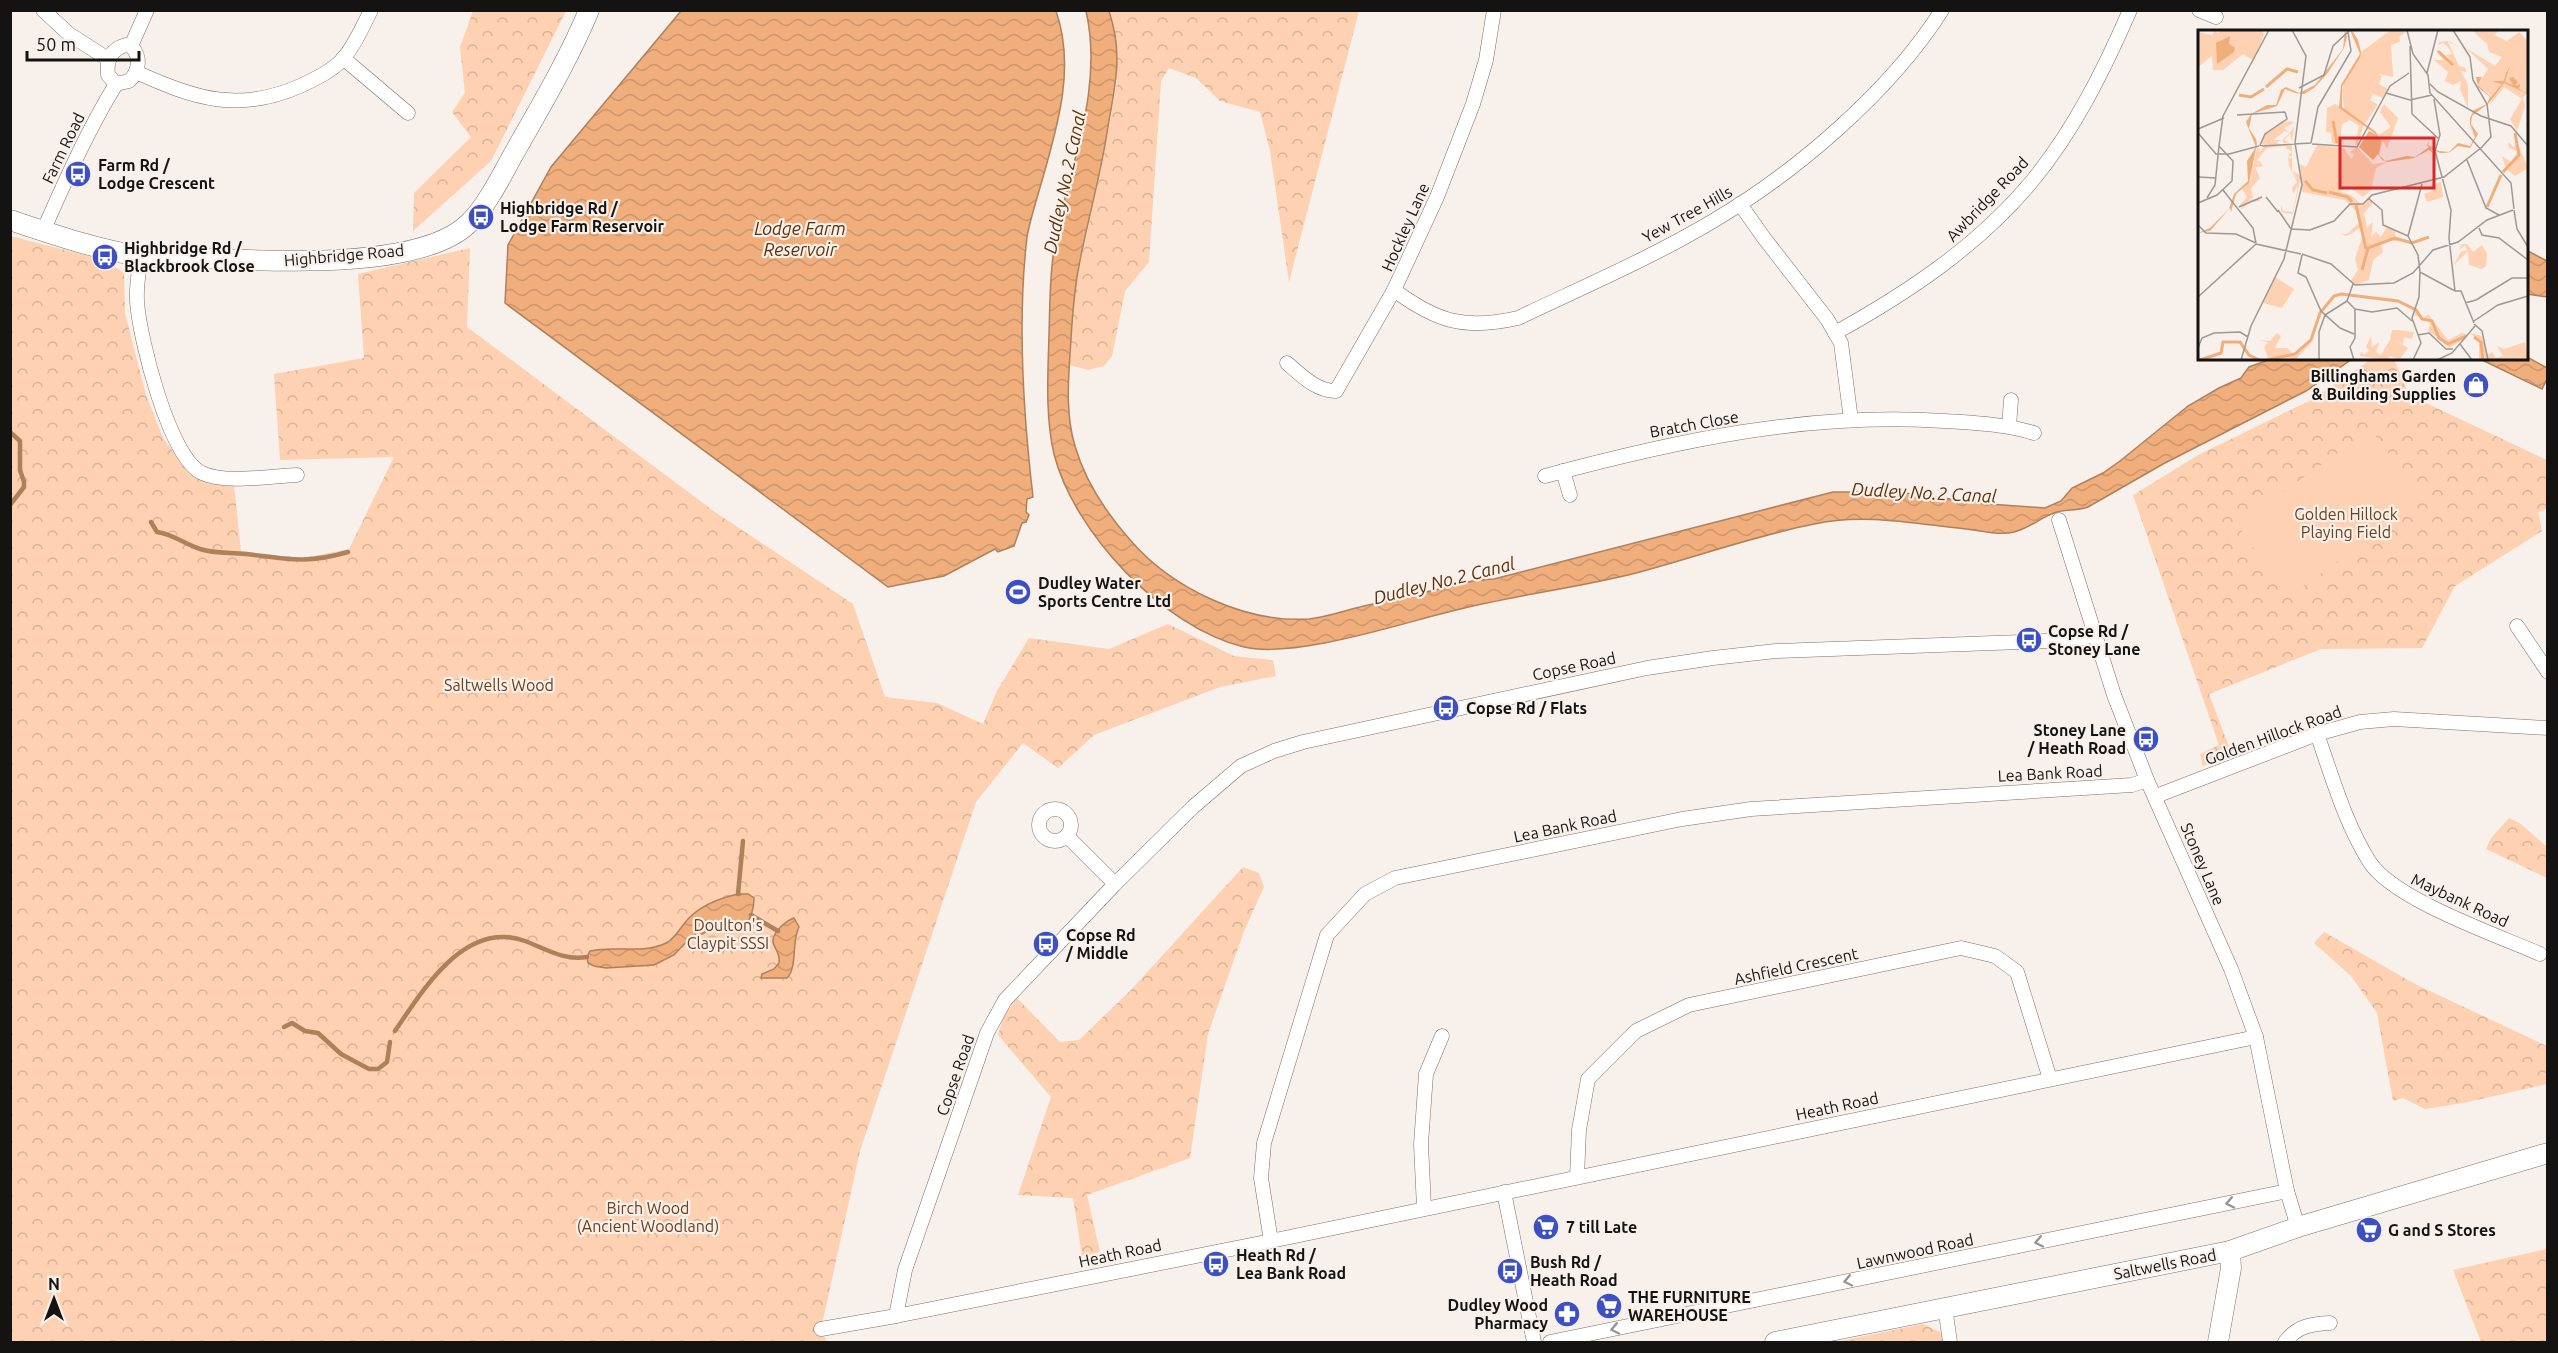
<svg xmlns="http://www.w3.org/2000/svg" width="2558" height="1353" font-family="Ubuntu,sans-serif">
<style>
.forest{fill:url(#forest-crowns)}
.pitch{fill:#fdd1b1}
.water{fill:url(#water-waves);stroke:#ae805c;stroke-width:1.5}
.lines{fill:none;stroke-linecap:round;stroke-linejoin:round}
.stream{stroke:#ae805c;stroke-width:4.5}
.street-casing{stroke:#78716c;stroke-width:15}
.secondary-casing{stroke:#78716c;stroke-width:21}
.street{stroke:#fff;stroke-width:14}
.secondary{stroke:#fff;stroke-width:20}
.oneway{stroke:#969594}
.labels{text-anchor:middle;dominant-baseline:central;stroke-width:4.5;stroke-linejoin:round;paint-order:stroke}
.street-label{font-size:16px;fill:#151311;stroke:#f8f0ea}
.poi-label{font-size:16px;font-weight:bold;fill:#151311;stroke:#f8f0ea;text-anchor:start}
.park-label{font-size:16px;fill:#6b401b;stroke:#f8f0ea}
.water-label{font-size:18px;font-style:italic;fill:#5c310a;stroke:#f8f0ea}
.inset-river{fill:none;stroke:#f0ae7c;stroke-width:3}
.inset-road{fill:none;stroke:#9d9893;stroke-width:1.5}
.view{fill:#d62828;fill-opacity:0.15;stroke:#d62828;stroke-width:3}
.inset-edge{fill:none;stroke:#151311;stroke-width:3}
</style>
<defs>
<pattern id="forest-crowns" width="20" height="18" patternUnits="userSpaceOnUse" patternTransform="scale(1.5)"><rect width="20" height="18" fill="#fdd1b1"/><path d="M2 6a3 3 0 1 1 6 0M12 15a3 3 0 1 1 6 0" fill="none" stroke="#d8b397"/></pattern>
<pattern id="water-waves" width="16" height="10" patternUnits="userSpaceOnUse" patternTransform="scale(1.5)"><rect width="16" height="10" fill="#f0ae7c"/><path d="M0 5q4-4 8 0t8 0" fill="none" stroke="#cd956a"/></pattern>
</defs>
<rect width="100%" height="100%" fill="#f8f0ea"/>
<g class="forest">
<polygon points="473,11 566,11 491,161 413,231 414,193 471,137 452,112 465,93 460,47"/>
<polygon points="1109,11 1359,11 1289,282 1270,151 1260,112 1220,101 1196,78 1169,68 1161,81 1149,262 1125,291 1112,356 1104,366 1088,370 1069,365 1074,293 1102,166 1117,83 1114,23"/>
<polygon points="10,236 105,260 124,273 125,313 146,395 163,438 182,463 197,478 234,485 241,551 299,559 349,549 394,457 280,460 274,374 364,358 358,274 470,248 467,327 715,512 853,604 885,697 937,703 983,724 997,691 1029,638 1109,649 1168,624 1234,656 1273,660 1276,676 1220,687 1094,735 1058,768 1023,743 976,802 860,1151 821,1329 827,1342 11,1342"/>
<polygon points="2372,359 2394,359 2409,395 2547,460 2547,509 2538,512 2542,531 2455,586 2422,648 2321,649 2209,694 2228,744 2236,753 2203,766 2200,754 2219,745 2133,495 2200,454 2311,400"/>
<polygon points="2509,818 2521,824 2547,847 2547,878 2486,849 2491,838"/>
<polygon points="1243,867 1259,873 1264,887 1244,931 1208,1034 1190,1158 1087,1195 1100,1252 1082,1256 1073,1198 1018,1195 1051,1097 998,1035 1004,1016 1017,998 1060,1042 1079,1040 1130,991"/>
<polygon points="2324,932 2415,984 2547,1046 2547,1084 2463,1103 2425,1109 2403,1098 2393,1101 2377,1013 2351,976 2314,943"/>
<polygon points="2547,1249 2547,1342 2481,1342 2453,1270"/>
<polygon points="1923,1324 1944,1334 1943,1342 1836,1342"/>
</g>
<polygon class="pitch" points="2371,429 2422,501 2288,597 2237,525"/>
<g class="water">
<path d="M681,11H1056C1076,68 1057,128 1041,184C1036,202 1030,220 1027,237C1017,322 1023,412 1033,497L1027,499L1026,512L1029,515L1026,522L1022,523L1014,546L998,552L995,549L944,576L888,587L505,303L508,245L551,167Z"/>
<path d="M1086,11H1109C1125,59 1113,92 1106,139C1099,182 1087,223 1079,266C1073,295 1072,324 1070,354C1068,384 1066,417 1075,446C1085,481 1108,515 1131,541C1173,589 1245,623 1309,619C1327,617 1346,610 1364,606C1402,598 1439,589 1477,580L1494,579L1833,492H1897L1989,504L2045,508L2061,501L2072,488L2103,473L2120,461L2188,406L2219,388L2241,378L2249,367L2271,359H2352L2306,391L2163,464L2088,507C2077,511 2068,509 2057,512C2042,516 2029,529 2014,532C1999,536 1980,530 1966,529C1916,524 1863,513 1814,524C1754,536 1696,557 1636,573C1577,588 1515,595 1456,610C1402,623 1295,659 1244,647C1163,627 1074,533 1054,454C1045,415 1048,374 1049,334C1050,299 1050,265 1057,231C1073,158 1103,85 1086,11Z"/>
<polygon points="2526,250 2547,261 2547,297 2527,294"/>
<polygon points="2527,357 2547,368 2547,379 2542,389 2480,359"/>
<path d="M738,894H748L754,898C754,908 751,921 743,927L727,920L702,934L692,936L674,955L654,965L606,968L594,966L588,963L587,957L590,951C615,945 645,955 668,942C677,936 682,925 689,918C703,904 720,898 738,894Z"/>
<path d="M794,918L799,927C791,943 798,966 787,978H761L762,974L774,969L779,963C781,952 772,947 773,940C774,931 786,921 794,918Z"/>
</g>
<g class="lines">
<g class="stream">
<polyline points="10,432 20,441 20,470 24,482 24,487 10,505"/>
<path d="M151,522L157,532C173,534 184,544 200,549C216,554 230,552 246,554C287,559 307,564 348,552"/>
<polyline points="738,894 743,841"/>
<polyline points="751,915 778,931"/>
<polyline points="284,1027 292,1023 305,1031 318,1033 341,1054 369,1069 378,1069 387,1062 390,1042"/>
<path d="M395,1031C423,990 465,919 525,941C546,949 564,961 587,957"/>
</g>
<defs>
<g id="street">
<polyline points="43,10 69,34 108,59"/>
<polyline points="2199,10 2216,17"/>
<path d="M126,45L131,46C141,56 140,71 129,81L116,84L108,75C106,60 111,49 126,45Z"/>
<polyline points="131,46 147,10"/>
<polyline points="343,58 408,113"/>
<path d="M136,72C195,99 239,113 300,86C315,79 332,71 343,59C355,45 363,26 371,10"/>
<polyline points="1740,204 1764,238 1827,319 1841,343 1851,420"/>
<path d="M44,229C66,179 88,130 116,84"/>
<path d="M141,256C139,271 136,286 137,301C139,336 169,458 202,473C225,484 271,476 297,475"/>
<path d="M1394,290C1437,322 1465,330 1518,318C1583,287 1651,258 1713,221C1796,172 1890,92 1942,10"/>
<path d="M1835,333C1909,292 1978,246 2033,180C2074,130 2104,70 2130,10"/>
<path d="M1287,363C1301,375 1316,391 1336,391L1394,290L1437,197L1473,104L1486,60L1494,10"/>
<polyline points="2009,426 2011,400"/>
<polyline points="1563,471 1570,495"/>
<path d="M1545,476C1675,441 1808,412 1944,421C1975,423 2004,424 2034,433"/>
<polyline points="2059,520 2114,695 2147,780 2231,969 2256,1037 2287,1191 2298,1227"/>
<polyline points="2517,626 2548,672"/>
<path d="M2317,734C2332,776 2345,823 2369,861C2392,899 2497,935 2540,954"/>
<polyline points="2156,796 2317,734 2360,722 2394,719 2548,728"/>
<circle cx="1055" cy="825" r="16"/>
<polyline points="1067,836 1115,884"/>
<polyline points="1577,1177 1579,1130 1588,1079 1636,1031 1689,1005 1961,948 1995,956 2017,972 2050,1079"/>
<polyline points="1504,1192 1534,1342"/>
<polyline points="1424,1208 1421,1144 1426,1074 1442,1036"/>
<polyline points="1271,1241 1261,1178 1264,1143 1327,935 1365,894 1395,878 1682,819 1751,809 2132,785 2147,780"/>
<polyline points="1945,1307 1950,1342"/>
<polyline points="896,1316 905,1270 987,1033 1005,1000 1115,884 1193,807 1241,766 1274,751 1303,742 1647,668 1713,658 1776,651 2076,640 2095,635"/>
<polyline points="821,1329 896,1316 1271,1241 2256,1037"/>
<polyline points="1550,1342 2287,1191"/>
<path d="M2285,1342C2297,1326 2311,1324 2330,1323"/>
</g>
<g id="secondary">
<path d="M10,220C49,233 101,251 141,256C161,258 181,257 200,258C265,261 421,271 469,223C486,207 502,175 513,155C540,107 568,61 589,10"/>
<polyline points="1775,1342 2230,1251 2298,1227 2548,1153"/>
<polyline points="2218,1342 2231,1268 2230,1251"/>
</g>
</defs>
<use href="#street" class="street-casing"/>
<use href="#secondary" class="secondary-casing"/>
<use href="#street" class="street"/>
<use href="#secondary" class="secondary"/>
</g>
<defs><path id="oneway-chevron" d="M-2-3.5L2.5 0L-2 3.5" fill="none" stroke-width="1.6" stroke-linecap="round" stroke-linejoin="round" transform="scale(1.5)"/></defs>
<g class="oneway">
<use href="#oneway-chevron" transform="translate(2230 1203) rotate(168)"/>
<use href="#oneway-chevron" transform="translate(2039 1242) rotate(168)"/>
<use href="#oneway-chevron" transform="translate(1848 1281) rotate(168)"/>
<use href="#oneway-chevron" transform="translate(1615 1329) rotate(168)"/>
</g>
<defs>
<symbol id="bus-disc" viewBox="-11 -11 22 22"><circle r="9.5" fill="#3c50c3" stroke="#f8f0ea"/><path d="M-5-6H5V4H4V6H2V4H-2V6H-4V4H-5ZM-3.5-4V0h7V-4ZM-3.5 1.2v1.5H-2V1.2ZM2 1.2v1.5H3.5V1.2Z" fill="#fff"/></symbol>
<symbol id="shop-disc" viewBox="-11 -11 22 22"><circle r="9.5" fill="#3c50c3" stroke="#f8f0ea"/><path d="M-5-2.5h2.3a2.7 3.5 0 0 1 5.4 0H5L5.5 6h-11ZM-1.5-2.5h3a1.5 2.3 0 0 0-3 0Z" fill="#fff"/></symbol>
<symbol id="stadium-disc" viewBox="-11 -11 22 22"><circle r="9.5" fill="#3c50c3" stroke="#f8f0ea"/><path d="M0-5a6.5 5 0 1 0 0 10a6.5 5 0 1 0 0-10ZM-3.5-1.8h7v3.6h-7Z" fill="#fff"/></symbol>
<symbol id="supermarket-disc" viewBox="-11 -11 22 22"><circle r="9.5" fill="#3c50c3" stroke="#f8f0ea"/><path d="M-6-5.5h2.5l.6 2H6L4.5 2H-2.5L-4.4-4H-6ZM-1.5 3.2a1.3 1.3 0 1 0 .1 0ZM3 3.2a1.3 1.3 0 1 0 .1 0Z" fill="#fff"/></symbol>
<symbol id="pharmacy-disc" viewBox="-11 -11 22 22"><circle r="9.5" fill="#3c50c3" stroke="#f8f0ea"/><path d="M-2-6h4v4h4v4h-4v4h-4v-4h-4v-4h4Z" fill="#fff"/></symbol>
</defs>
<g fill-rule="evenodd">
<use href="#bus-disc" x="63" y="159" width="30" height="30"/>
<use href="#bus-disc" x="466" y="202" width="30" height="30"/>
<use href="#bus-disc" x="90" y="242" width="30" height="30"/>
<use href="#shop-disc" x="2461" y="370" width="30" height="30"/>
<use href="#stadium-disc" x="1003" y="577" width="30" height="30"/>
<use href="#bus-disc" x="2014" y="625" width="30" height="30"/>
<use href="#bus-disc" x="1431" y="693" width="30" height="30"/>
<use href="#bus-disc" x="2131" y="724" width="30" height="30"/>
<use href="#bus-disc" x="1031" y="929" width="30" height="30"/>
<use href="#supermarket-disc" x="1531" y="1212" width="30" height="30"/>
<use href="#supermarket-disc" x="2354" y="1215" width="30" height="30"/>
<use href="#bus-disc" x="1201" y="1249" width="30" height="30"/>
<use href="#bus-disc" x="1495" y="1256" width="30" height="30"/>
<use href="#supermarket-disc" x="1594" y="1291" width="30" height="30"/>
<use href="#pharmacy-disc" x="1552" y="1299" width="30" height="30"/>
</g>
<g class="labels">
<g class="street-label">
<text transform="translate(63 148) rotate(-64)">Farm Road</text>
<text transform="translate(1987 199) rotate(-46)">Awbridge Road</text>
<text transform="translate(1687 214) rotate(-29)">Yew Tree Hills</text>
<text transform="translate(1405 227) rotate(-66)">Hockley Lane</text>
<text transform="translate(344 255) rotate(-5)">Highbridge Road</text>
<text transform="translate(1694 424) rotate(-10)">Bratch Close</text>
<text transform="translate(1574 666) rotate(-12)">Copse Road</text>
<text transform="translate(2273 735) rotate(-20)">Golden Hillock Road</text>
<text transform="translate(2050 773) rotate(-3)">Lea Bank Road</text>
<text transform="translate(1565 826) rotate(-12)">Lea Bank Road</text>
<text transform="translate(2203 864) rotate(67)">Stoney Lane</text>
<text transform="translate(2460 900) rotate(25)">Maybank Road</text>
<text transform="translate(1796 966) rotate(-12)">Ashfield Crescent</text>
<text transform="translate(955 1075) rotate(-71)">Copse Road</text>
<text transform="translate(1837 1106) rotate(-12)">Heath Road</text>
<text transform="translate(1915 1251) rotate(-12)">Lawnwood Road</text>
<text transform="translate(1120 1253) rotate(-12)">Heath Road</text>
<text transform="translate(2165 1264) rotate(-11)">Saltwells Road</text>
</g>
<g class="poi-label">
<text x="98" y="165">Farm Rd /<tspan x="98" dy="18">Lodge Crescent</tspan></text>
<text x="500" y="208">Highbridge Rd /<tspan x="500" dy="18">Lodge Farm Reservoir</tspan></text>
<text x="124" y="248">Highbridge Rd /<tspan x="124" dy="18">Blackbrook Close</tspan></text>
<text x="2456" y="376" text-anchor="end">Billinghams Garden<tspan x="2456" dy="18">&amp; Building Supplies</tspan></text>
<text x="1038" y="583">Dudley Water<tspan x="1038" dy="18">Sports Centre Ltd</tspan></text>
<text x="2048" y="631">Copse Rd /<tspan x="2048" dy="18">Stoney Lane</tspan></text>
<text x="1466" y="708">Copse Rd / Flats</text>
<text x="2126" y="730" text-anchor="end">Stoney Lane<tspan x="2126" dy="18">/ Heath Road</tspan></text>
<text x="1066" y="935">Copse Rd<tspan x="1066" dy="18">/ Middle</tspan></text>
<text x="1566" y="1227">7 till Late</text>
<text x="2388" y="1230">G and S Stores</text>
<text x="1236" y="1255">Heath Rd /<tspan x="1236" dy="18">Lea Bank Road</tspan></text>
<text x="1530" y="1262">Bush Rd /<tspan x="1530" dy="18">Heath Road</tspan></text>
<text x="1628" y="1297">THE FURNITURE<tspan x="1628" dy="18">WAREHOUSE</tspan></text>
<text x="1548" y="1305" text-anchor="end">Dudley Wood<tspan x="1548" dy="18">Pharmacy</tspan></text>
</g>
<g class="park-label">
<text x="2346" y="514">Golden Hillock<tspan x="2346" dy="18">Playing Field</tspan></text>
<text x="499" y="685">Saltwells Wood</text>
<text x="728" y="925">Doulton's<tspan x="728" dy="18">Claypit SSSI</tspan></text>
<text x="648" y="1208">Birch Wood<tspan x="648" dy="18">(Ancient Woodland)</tspan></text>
</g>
<g class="water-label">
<text transform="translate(1064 182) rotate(-78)">Dudley No.2 Canal</text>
<text x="800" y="228">Lodge Farm<tspan x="800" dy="21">Reservoir</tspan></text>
<text transform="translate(1924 492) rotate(3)">Dudley No.2 Canal</text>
<text transform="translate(1444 580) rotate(-14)">Dudley No.2 Canal</text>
</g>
</g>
<g transform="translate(2198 30)">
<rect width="330" height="330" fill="#f8f0ea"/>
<path d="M84,91L97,92L86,98L92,103L96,96L94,111L92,104L86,110L91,112L85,113V109L92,103L87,101L75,110H83L78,113L86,115L89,118L88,115H94V141L99,149V151V148L96,143L95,141L103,146L95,184L85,183L83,181V175L85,181L95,182L100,156L95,164L94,158L99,152L91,136L90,127L93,129L94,125L92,127L90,125L94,122L91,119L90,120L86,116L69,118L60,129V134L57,132L60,135L61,130L65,136L57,137L62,148L53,158L55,168L50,170L61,169L62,171L52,172L43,180L45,175L40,177L49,167L44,159L52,152L59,118H62L61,122L67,116L63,113L67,104Z" fill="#fdd1b1"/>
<path d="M17,0L20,3L23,0H64L66,4L56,31L45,24L25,40H15L14,26L0,37V2L14,5ZM193,0L208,2L201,7L202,12L193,15L195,47L176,43L180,44L171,62L175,64L172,70L180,75L165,96L160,114L157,115L161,96L152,90L144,94L142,115L134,113L133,103L128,102L129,78L137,74L146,79L144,60L148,47L163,22ZM274,0H302L296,5L309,11L321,2L330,11V63L325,67L327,76L319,101L312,89L324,69L306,57L292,75L295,67L280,55L290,39L268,18L297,36L304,27L291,22L289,14ZM250,11L265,18L250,12L261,36L268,38V42L263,41L270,55V78L262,59L263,51L255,55L247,51L250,42L236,30H245L238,20L255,32L248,25L254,24L250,17L245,13L240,15L241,12ZM186,74L200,88L189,119L185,111L182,122L181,105L193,97L182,82ZM315,103L330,138L317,146L308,139L304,126L313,132L320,121L311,118L310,112L316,117L318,114ZM119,115L146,118L153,129L156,125L152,122L159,117L175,134L189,132L178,138L173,160L165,167L153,158L140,161L153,165L164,175L170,169L175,173L166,183L169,197L175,192L173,207L178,202L183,207L189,197L197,201L198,208L215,213L189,210L183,215L185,222L175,230L171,250L159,255L152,252L160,240L157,229L164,207L162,198L149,206L143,204H149L161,193L160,183L147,170L104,162L101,134L108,137ZM243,152L245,167L229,172L226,164L234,161L232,155ZM264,214H269L275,222L284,215L289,224L288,236L284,239L271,235L270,221L255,236L263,222L269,220L267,215L261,220ZM77,247L96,259L84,278L65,273ZM218,280L226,288L230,284L250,310L264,303L268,304L266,309L249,319L251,316L230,301L233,291L216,285ZM79,303L83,306L77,318H89L97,326L117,309L97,330L86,326L70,330L79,326L70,328L66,317L70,312L59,310L72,311ZM272,303L284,306L290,325L294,322L298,328L305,326L299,316L306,319L327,312L330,330H287V326L281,330V311ZM173,306L174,317L181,312L178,322L183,325L193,308L210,318L201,330L193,326L188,330L162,326L163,322L167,325L171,320L168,317Z" fill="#fdd1b1"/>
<path d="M180,44L184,46L181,54L190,59L185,68L171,62ZM194,300H201L216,302L214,309L206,307L205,314L192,308Z" fill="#fdd1b1"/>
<path d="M147,0L149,7L146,18L129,44L116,58L106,64L97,63L87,59L79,76L54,84L51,98L58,109L59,114L51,153L38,164L33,182L32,178L12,201L0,203L12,198L31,179L36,164L50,151L49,131L58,117L48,92L53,84L69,75H78L83,60L88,57L101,63L117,55L145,19ZM152,0L155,2L160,10L163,22L162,28L144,57V77L178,102L183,110L181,125L187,131L209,126L217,127L231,117L229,115L232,110L230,115L241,121L251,122L260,113L272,116L277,107L269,92L277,106L272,94V88L276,80L289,74L292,67L280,57L278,47H284L280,55L293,67L304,54L299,53L295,51H306L308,43L312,36L307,52L315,55L311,48L315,47L320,52L317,56L322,54L321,59L330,64L306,53L291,73L274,86L273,94L280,104L272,118L260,116L252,122L247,123H242L233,119L235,123L231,120L216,128L189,132L184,130L180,124L175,130L161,117L171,101L179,105L141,78L143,55L162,24ZM32,6L31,14L37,18L36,22L19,34L18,13Z" fill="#f0ae7c"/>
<path class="inset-river" d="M240,21L255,35M68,57L89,39L100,42M41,65L53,67L66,59M135,91L139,113M305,142L321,125L317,103M107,151L115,160L129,163M131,162L150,167L154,172M158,175L168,219M289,177L303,145M164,240L170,218L197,208L214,213L231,207M276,307L283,312L285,330M2,330L23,323L25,312H42L51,325L61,330M69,330L97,324L113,310L122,283L136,266L143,264L200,271L218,280L224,289L234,291L241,308L250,314L268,306"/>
<path class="inset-road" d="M209,0L215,24L230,45L232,63L313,153L316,179M212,16L214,84L241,109M229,43L240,0M232,54L240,62L283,86L313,96L330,116M101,58L126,45L135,16L152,0M188,63L212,70L234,65M236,69L242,105L237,121L253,180L251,208L257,261M39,85L87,82M0,99L26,88M0,103L18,124H31M113,113L120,77L153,21L150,2M114,114L159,117L192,56L211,43M65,116L62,115L67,104L89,89L87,82M65,116L113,113M31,124L61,116M269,130L288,178L301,185M0,147L18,148M25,160L55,198L58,213M68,167L80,182M9,168L17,155L21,116M170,168L184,180L185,195L210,206M0,173L19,165L34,151L35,131L21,116L25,86L71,0M41,177L64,167M80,180L93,199L112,200L136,191L152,174H165L174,165L246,147L284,117L293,107L289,74L275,50L272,27L255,0M316,180L319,199L330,217M0,195L8,203L38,204L58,213M281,198L284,205L301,208L330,230M58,214L103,224M104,224L133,234L157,255L196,253L215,243L235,220L260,212L289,190L315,180M104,225L100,243L108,247L123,281L142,298L156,304M222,242L220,225L210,206L224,154M155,254L149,271L157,279V308L152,317L156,330M257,261H263L276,293M0,267L58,214M267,273L278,270L314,248H330M157,279L174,282L199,278L214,291M127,285L149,271M276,291L300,275L330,266M276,294L284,301L290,330M220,305L231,303L248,319H255M262,314L274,330M0,318L4,308L16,303L42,302L50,307M43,330L53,296L86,229L104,155L97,113L108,26L94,0M121,330V302L127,285M215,330L223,313L214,288L221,267L222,242L257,261M239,330L254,323L277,296"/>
<path class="view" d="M142,108H236V158H142Z"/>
<rect width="330" height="330" class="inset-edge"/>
</g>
<rect width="2558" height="1353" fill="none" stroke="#151311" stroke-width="24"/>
<g transform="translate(54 1299)" stroke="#f8f0ea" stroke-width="4.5" paint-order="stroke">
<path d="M0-4.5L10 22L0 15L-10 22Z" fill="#151311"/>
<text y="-9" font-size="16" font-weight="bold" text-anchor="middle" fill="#151311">N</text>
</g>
<path d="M27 51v9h112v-9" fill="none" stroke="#151311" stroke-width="3"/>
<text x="36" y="51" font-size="18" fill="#151311" stroke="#f8f0ea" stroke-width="4.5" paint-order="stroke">50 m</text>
</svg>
